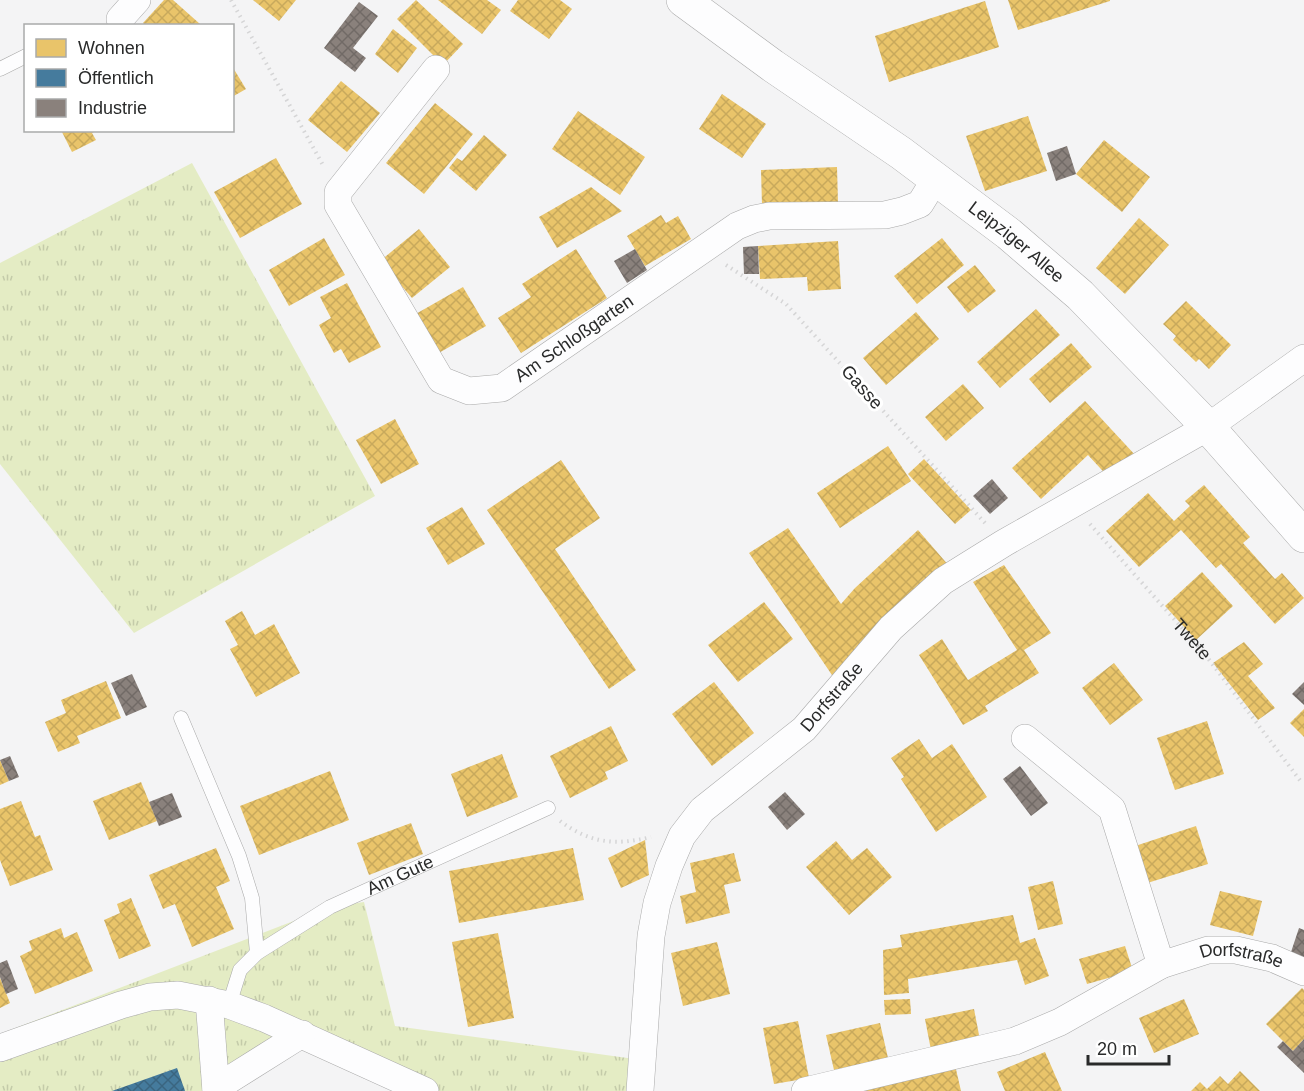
<svg xmlns="http://www.w3.org/2000/svg" width="1304" height="1091" font-family="Helvetica,sans-serif">
<style>
.grass{fill:url(#grass-tufts)}
.homes{fill:url(#homes-cross-hatch)}
.public{fill:url(#public-cross-hatch)}
.industry{fill:url(#industry-cross-hatch)}
.lines{fill:none;stroke-linecap:round;stroke-linejoin:round}
.service-casing{stroke:#a9a9a9;stroke-width:15}
.minor-casing{stroke:#a9a9a9;stroke-width:28}
.primary-casing{stroke:#a9a9a9;stroke-width:34}
.path{stroke:#d5d5d6;stroke-width:4;stroke-dasharray:1.5 4.5;stroke-linecap:butt}
.service{stroke:#fdfdfe;stroke-width:14}
.minor{stroke:#fdfdfe;stroke-width:27}
.primary{stroke:#fdfdfe;stroke-width:33}
.labels{text-anchor:middle;dominant-baseline:central;stroke-width:6;stroke-linejoin:round;paint-order:stroke}
.street-label{font-size:18px;fill:#292a2a;stroke:#fff}
</style>
<defs>
<pattern id="grass-tufts" width="24" height="20" patternUnits="userSpaceOnUse" patternTransform="scale(1.5)"><rect width="24" height="20" fill="#e4ecc4"/><path d="M3 7l-1-3M5 7V3M7 7l1-3M15 17l-1-3M17 17v-4M19 17l1-3" fill="none" stroke="#c4cba9"/></pattern>
<pattern id="homes-cross-hatch" width="8" height="8" patternUnits="userSpaceOnUse" patternTransform="scale(1.5)"><rect width="8" height="8" fill="#e9c46a"/><path d="M0 0l8 8M0 8l8-8" fill="none" stroke="#c8a95c"/></pattern>
<pattern id="public-cross-hatch" width="8" height="8" patternUnits="userSpaceOnUse" patternTransform="scale(1.5)"><rect width="8" height="8" fill="#457b9d"/><path d="M0 0l8 8M0 8l8-8" fill="none" stroke="#3a6580"/></pattern>
<pattern id="industry-cross-hatch" width="8" height="8" patternUnits="userSpaceOnUse" patternTransform="scale(1.5)"><rect width="8" height="8" fill="#8a817c"/><path d="M0 0l8 8M0 8l8-8" fill="none" stroke="#716a66"/></pattern>
</defs>
<rect width="100%" height="100%" fill="#f4f4f5"/>
<g class="grass">
<polygon points="192,163 375,496 134,633 0,464 0,263"/>
<polygon points="364,902 395,1026 642,1060 640,1091 425,1091 302,1034 216,1091 0,1091 0,1034 330,907"/>
</g>
<g class="homes">
<polygon points="164,0 173,0 200,24 198,26 146,26 143,23"/>
<polygon points="253,0 296,0 279,21"/>
<polygon points="416,0 463,44 443,65 397,19"/>
<polygon points="438,0 487,0 501,10 482,34"/>
<polygon points="518,0 560,0 572,9 549,39 510,11"/>
<polygon points="1008,0 1110,0 1110,1 1018,30"/>
<polygon points="985,1 999,47 889,82 875,36"/>
<polygon points="393,29 417,48 398,73 375,54"/>
<polygon points="232,66 246,89 232,97"/>
<polygon points="341,81 380,113 347,152 308,120"/>
<polygon points="722,94 766,124 742,158 699,129"/>
<polygon points="435,103 473,134 424,194 386,163"/>
<polygon points="578,111 645,157 620,195 552,149"/>
<polygon points="1028,116 1047,171 985,191 966,136"/>
<polygon points="61,130 98,130 92,133 96,140 72,152"/>
<polygon points="484,135 507,155 476,191 449,168 457,158 462,161"/>
<polygon points="1104,140 1150,177 1122,212 1076,174"/>
<polygon points="276,158 302,204 240,238 214,192"/>
<polygon points="837,167 838,203 762,205 761,170"/>
<polygon points="591,187 622,211 557,248 539,217"/>
<polygon points="661,215 666,223 678,216 691,239 645,266 627,236"/>
<polygon points="1139,218 1169,245 1125,294 1096,268"/>
<polygon points="419,229 450,267 412,298 380,261"/>
<polygon points="324,238 345,275 289,306 269,270"/>
<polygon points="942,238 964,265 917,304 894,276"/>
<polygon points="838,241 841,289 808,291 807,277 760,279 758,246"/>
<polygon points="576,249 607,298 521,353 498,318 531,297 522,284"/>
<polygon points="975,265 996,291 968,313 947,287"/>
<polygon points="347,283 381,347 349,363 341,349 334,353 319,325 331,318 320,297"/>
<polygon points="463,287 486,326 437,354 414,315"/>
<polygon points="1186,301 1231,345 1209,369 1199,359 1196,362 1173,340 1176,336 1163,324"/>
<polygon points="1036,309 1060,335 1000,388 977,362"/>
<polygon points="916,312 939,339 886,385 863,358"/>
<polygon points="1071,343 1092,367 1050,403 1029,379"/>
<polygon points="963,384 984,408 946,441 925,417"/>
<polygon points="1085,401 1137,457 1112,481 1088,455 1041,499 1012,468"/>
<polygon points="395,419 419,464 381,484 356,440"/>
<polygon points="888,446 911,481 840,528 817,493"/>
<polygon points="924,459 971,510 955,524 908,474"/>
<polygon points="561,460 600,518 555,549 636,670 609,689 487,510"/>
<polygon points="1204,485 1250,537 1243,543 1275,579 1282,573 1304,598 1275,624 1221,564 1216,568 1181,530 1139,567 1106,531 1148,493 1174,521 1190,506 1185,501"/>
<polygon points="462,507 485,544 448,565 426,528"/>
<polygon points="788,528 841,604 855,588 918,530 950,567 834,678 749,553"/>
<polygon points="1004,565 1051,633 1024,650 1039,673 985,706 988,711 963,725 919,655 942,639 968,680 1017,650 973,582"/>
<polygon points="1202,572 1233,606 1196,640 1165,606"/>
<polygon points="764,602 793,639 738,682 708,645"/>
<polygon points="242,611 255,635 274,624 300,673 256,697 230,649 238,645 225,621"/>
<polygon points="1244,642 1263,664 1248,676 1275,708 1258,720 1213,663"/>
<polygon points="1114,663 1143,700 1110,725 1082,688"/>
<polygon points="106,681 121,718 77,736 80,743 58,752 45,722 66,713 61,700"/>
<polygon points="714,682 754,733 712,766 672,714"/>
<polygon points="1304,709 1304,737 1290,723"/>
<polygon points="1207,721 1224,774 1175,790 1157,738"/>
<polygon points="611,726 628,761 605,772 608,779 570,798 550,756"/>
<polygon points="919,739 932,758 952,744 987,797 936,832 901,779 904,777 891,758"/>
<polygon points="502,754 518,797 467,817 451,774"/>
<polygon points="0,760 9,781 0,785"/>
<polygon points="330,771 349,820 259,855 240,806"/>
<polygon points="141,782 157,821 109,840 93,801"/>
<polygon points="21,801 35,837 40,835 53,870 10,886 0,860 0,809"/>
<polygon points="411,823 423,854 369,875 357,843"/>
<polygon points="1196,826 1208,864 1141,885 1129,848"/>
<polygon points="645,840 649,875 621,888 608,858"/>
<polygon points="836,841 852,860 867,848 892,877 849,915 806,867"/>
<polygon points="216,848 230,881 216,887 234,929 192,947 175,904 163,909 149,875"/>
<polygon points="573,848 584,900 459,923 449,871"/>
<polygon points="734,853 741,881 724,885 730,913 686,924 680,896 696,892 690,863"/>
<polygon points="1053,881 1063,924 1038,930 1028,887"/>
<polygon points="1220,891 1262,901 1253,936 1210,925"/>
<polygon points="131,898 151,946 119,959 104,920 120,913 117,904"/>
<polygon points="1013,915 1020,943 1035,938 1049,976 1025,985 1017,960 908,979 909,993 884,995 883,950 902,947 900,935"/>
<polygon points="61,928 64,938 77,932 93,971 35,994 20,956 32,950 29,941"/>
<polygon points="498,933 514,1018 468,1027 452,942"/>
<polygon points="717,942 730,994 683,1006 671,953"/>
<polygon points="1125,946 1133,971 1087,984 1079,959"/>
<polygon points="0,978 10,1003 0,1008"/>
<polygon points="1302,988 1304,990 1304,1039 1293,1051 1266,1024"/>
<polygon points="910,999 911,1014 885,1015 884,1000"/>
<polygon points="1184,999 1199,1034 1154,1053 1139,1018"/>
<polygon points="974,1009 980,1040 931,1050 925,1019"/>
<polygon points="798,1021 809,1078 774,1084 763,1028"/>
<polygon points="880,1023 888,1058 834,1070 826,1035"/>
<polygon points="1045,1052 1062,1091 1005,1091 997,1072"/>
<polygon points="955,1065 961,1091 864,1091 863,1086"/>
<polygon points="1240,1071 1260,1091 1191,1091 1200,1082 1207,1089 1220,1076 1228,1084"/>
</g>
<polygon class="public" points="177,1068 185,1091 112,1091"/>
<g class="industry">
<polygon points="359,2 378,16 353,48 366,58 355,72 324,48"/>
<polygon points="1067,146 1076,174 1056,181 1047,153"/>
<polygon points="758,246 759,274 744,274 743,247"/>
<polygon points="635,249 647,270 627,283 614,261"/>
<polygon points="992,479 1008,498 990,514 973,496"/>
<polygon points="132,674 147,707 126,716 111,683"/>
<polygon points="1304,682 1304,705 1292,694"/>
<polygon points="10,756 19,777 9,781 0,760"/>
<polygon points="1020,766 1048,803 1031,816 1003,779"/>
<polygon points="785,792 805,814 787,830 768,807"/>
<polygon points="172,793 182,817 159,826 149,802"/>
<polygon points="1299,928 1304,930 1304,959 1290,955"/>
<polygon points="7,960 18,989 6,994 0,977 0,963"/>
<polygon points="1304,1039 1304,1073 1277,1047 1283,1041 1293,1051"/>
</g>
<g class="lines">
<defs>
<g id="service">
<polyline points="0,69 26,56"/>
<polyline points="181,718 239,856 252,898 257,953"/>
<path id="s2" d="M229,1005L240,970L257,953L330,907L548,808"/>
</g>
<g id="minor">
<polyline points="120,19 137,0"/>
<path id="s3" d="M436,69L338,192V205L441,380L469,391L502,388L737,226L754,219L769,216L885,215L902,211L920,204L936,178"/>
<polyline points="1025,738 1112,809 1161,965"/>
<polyline points="209,1000 216,1091"/>
<polyline points="0,1048 121,1005 150,997 178,995 229,1005 264,1018 425,1091"/>
<polyline points="216,1088 302,1034"/>
<path id="s4" d="M640,1091L651,936L657,903L669,866L682,836L702,810L804,729L891,628L943,581L1004,543L1208,427L1304,358"/>
<path id="s5" d="M805,1091L1015,1041L1060,1022L1161,965L1208,950H1236L1272,958L1304,972"/>
</g>
<g id="primary">
<path id="s6" d="M683,0L773,66L901,153L1009,234L1080,295L1208,427L1304,536"/>
</g>
</defs>
<use href="#service" class="service-casing"/>
<use href="#minor" class="minor-casing"/>
<use href="#primary" class="primary-casing"/>
<g class="path">
<polyline points="231,0 324,167"/>
<polyline points="726,265 786,304 985,523"/>
<path id="s1" d="M1090,524L1204,653L1302,783"/>
<path d="M560,821C590,843 615,846 651,837"/>
</g>
<use href="#service" class="service"/>
<use href="#minor" class="minor"/>
<use href="#primary" class="primary"/>
</g>
<g class="labels">
<g class="street-label">
<text stroke="none"><textPath href="#s6" startOffset="412">Leipziger Allee</textPath></text>
<text stroke="none"><textPath href="#s3" startOffset="524">Am Schloßgarten</textPath></text>
<text transform="translate(862 387) rotate(48)">Gasse</text>
<text stroke="none"><textPath href="#s1" startOffset="154">Twete</textPath></text>
<text stroke="none"><textPath href="#s4" startOffset="466">Dorfstraße</textPath></text>
<text stroke="none"><textPath href="#s2" startOffset="224">Am Gute</textPath></text>
<text stroke="none"><textPath href="#s5" startOffset="464">Dorfstraße</textPath></text>
</g>
</g>
<rect x="24" y="24" width="210" height="108" fill="#ffffff" stroke="#a9aaaa" stroke-width="1.5"/>
<rect x="36" y="39" width="30" height="18" fill="#e9c46a" stroke="#a9aaaa" stroke-width="1.5"/>
<text x="78" y="54" font-size="18" fill="#292a2a">Wohnen</text>
<rect x="36" y="69" width="30" height="18" fill="#457b9d" stroke="#a9aaaa" stroke-width="1.5"/>
<text x="78" y="84" font-size="18" fill="#292a2a">Öffentlich</text>
<rect x="36" y="99" width="30" height="18" fill="#8a817c" stroke="#a9aaaa" stroke-width="1.5"/>
<text x="78" y="114" font-size="18" fill="#292a2a">Industrie</text>
<path d="M1088 1055v9h81v-9" fill="none" stroke="#292a2a" stroke-width="3"/>
<text x="1097" y="1055" font-size="18" fill="#292a2a" stroke="#ffffff" stroke-width="4.5" paint-order="stroke">20 m</text>
</svg>
